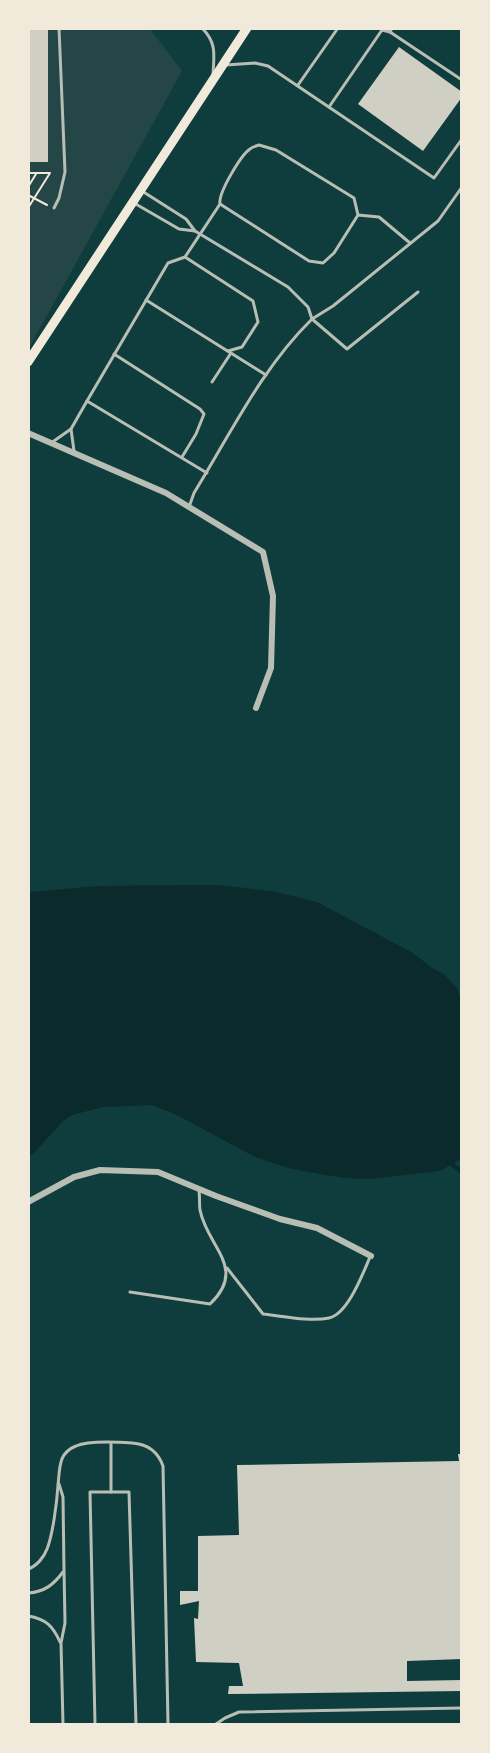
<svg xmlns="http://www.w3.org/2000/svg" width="490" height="1753" font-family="'PT Serif',serif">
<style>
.green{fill:#244646}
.water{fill:#0a2a2b}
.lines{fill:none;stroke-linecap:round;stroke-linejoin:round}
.stream{stroke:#0a2a2b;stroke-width:4.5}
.building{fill:#cfcfc3}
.path{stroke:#f1e9da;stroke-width:2}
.service{stroke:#b8beb3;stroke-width:3}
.minor{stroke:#b8beb3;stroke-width:6}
.primary{stroke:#f1e9da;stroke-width:9}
</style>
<rect width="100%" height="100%" fill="#0f3d3e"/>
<polygon class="green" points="29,29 150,29 182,71 29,348"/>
<polygon class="water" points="193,885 219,885 272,891 317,902 413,953 432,968 444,974 457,988 461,1001 461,1159 440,1171 371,1179 345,1178 319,1174 288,1168 255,1157 179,1116 152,1105 103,1107 72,1115 63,1121 34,1153 29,1156 29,892 98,886"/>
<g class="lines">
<polyline class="stream" points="449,1162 462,1172"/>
</g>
<g class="building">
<rect x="28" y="28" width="20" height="134"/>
<polygon points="399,47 462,92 462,97 423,151 358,104"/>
<polygon points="458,1454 462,1454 462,1659 407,1661 407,1681 462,1680 462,1691 228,1694 229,1686 243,1686 239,1663 196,1662 194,1618 198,1619 199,1601 180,1605 180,1591 198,1591 198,1536 239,1535 237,1465 459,1461"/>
</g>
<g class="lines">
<g class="path">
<polyline points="28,173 50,173 28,208"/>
<polyline points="28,187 36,174"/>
<polyline points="28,195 47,205"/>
</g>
<g class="service">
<path d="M202,28C217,43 214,55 213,74"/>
<polyline points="392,28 390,32 462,80"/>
<polyline points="226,65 255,63 268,66 434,178 462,139"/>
<polyline points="298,85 338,28"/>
<polyline points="329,107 382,30 390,32"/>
<path d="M259,145L276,150L354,198L358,215L334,253L323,263L309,261L220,204C218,193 241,155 250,149C252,147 256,146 259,145Z"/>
<path d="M142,191L186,219L195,231L288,287L308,307L312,319C262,368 231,433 194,493L189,507"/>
<polyline points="134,203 179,229 195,231"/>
<polyline points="54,208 59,198 65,172 59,28"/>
<polyline points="358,215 379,217 410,243"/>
<polyline points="185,257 253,301 258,322 242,347 228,351"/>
<polyline points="418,292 347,349 312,319 333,306 438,221 462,187"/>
<polyline points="146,300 266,375"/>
<polyline points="114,354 200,409 204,414 196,434 182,457"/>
<polyline points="212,382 231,353"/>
<polyline points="87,401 168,263 185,257 220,204"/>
<polyline points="71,429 74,451"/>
<polyline points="51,443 71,429 87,401 207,473"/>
<path d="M227,1268L263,1314C282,1316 311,1322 329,1318C348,1314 363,1273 370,1257"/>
<path d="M130,1292L210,1304C248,1268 207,1247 200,1210C199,1204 200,1197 199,1191"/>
<polyline points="111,1444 111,1492 129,1492 136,1724"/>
<polyline points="59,1484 63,1497 64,1570 65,1623 61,1643 63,1724"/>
<path d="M28,1569C37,1566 44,1557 47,1549C53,1534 57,1501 58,1485C60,1468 58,1453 76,1446C89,1440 118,1442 132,1443C148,1444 158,1452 163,1466L168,1724"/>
<path d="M28,1593C45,1592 54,1584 63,1572"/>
<path d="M28,1616C46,1619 53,1626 60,1642"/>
<polyline points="95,1724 90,1492 111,1492"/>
<polyline points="216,1724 225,1718 239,1712 462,1708"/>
</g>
<g class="minor">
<polyline points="28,433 166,493 263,552 273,596 271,668 256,708"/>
<polyline points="28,1202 74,1177 100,1170 158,1172 216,1196 280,1219 317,1228 371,1256"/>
</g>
<polyline class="primary" points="28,362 247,28"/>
</g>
<rect width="490" height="1753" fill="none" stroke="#f1e9da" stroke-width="60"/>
</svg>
